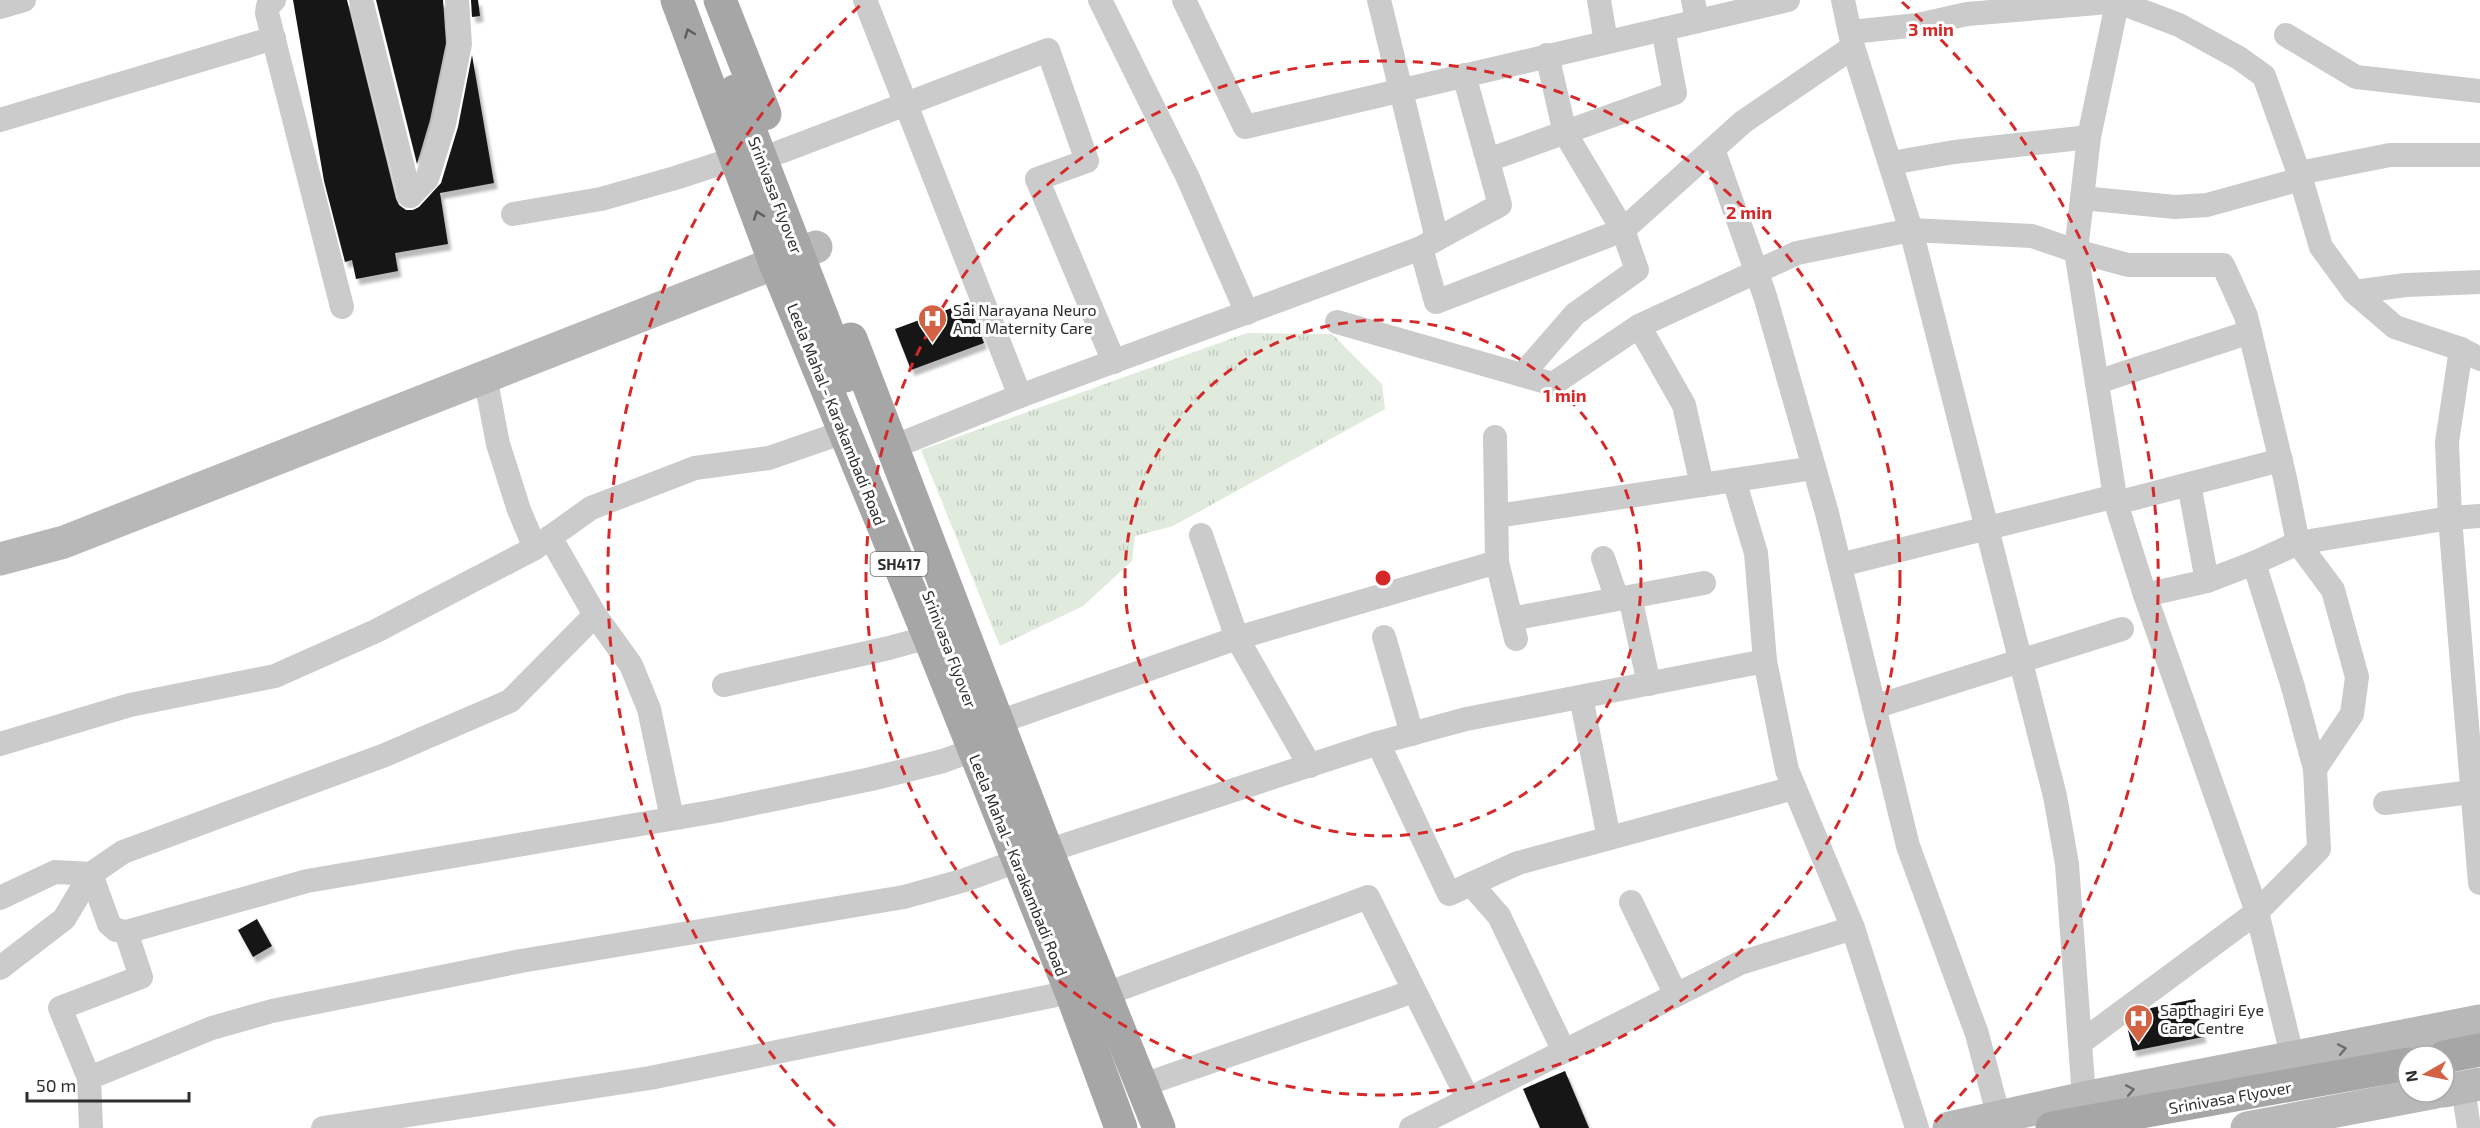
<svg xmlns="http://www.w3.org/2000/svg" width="2480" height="1128" font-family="'Exo 2',sans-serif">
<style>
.grass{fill:url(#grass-tufts)}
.building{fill:#151515;filter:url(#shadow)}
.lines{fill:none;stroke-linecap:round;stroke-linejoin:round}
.street{stroke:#cbcbcb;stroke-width:24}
.secondary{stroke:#b8b8b8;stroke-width:33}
.primary{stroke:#a6a6a6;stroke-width:33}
.oneway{stroke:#5e5e5e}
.oneway2{stroke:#6c6c6c}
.ring{fill:none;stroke:#d62828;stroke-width:3;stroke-dasharray:10 8}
.labels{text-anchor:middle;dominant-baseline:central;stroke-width:6;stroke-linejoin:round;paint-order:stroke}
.shield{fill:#fff;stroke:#6d6d6d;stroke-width:1.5}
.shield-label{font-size:15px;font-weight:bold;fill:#2e2e2e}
.street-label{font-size:16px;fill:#2e2e2e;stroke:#fff}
.poi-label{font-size:16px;fill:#2e2e2e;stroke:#fff;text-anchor:start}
.centre{fill:#d62828;stroke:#fff;stroke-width:3}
.ring-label{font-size:18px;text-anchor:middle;font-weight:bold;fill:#d62828;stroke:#fff;stroke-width:6;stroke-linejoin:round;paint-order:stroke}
</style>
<defs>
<pattern id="grass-tufts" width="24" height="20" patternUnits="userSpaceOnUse" patternTransform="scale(1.5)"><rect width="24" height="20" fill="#e0eadd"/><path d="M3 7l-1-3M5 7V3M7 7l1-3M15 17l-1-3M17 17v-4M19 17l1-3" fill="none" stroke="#c0c9be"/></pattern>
<filter id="shadow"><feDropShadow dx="3.5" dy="6" stdDeviation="1.5" flood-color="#0004"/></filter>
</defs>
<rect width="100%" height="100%" fill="#fff"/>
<polygon class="grass" points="1247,333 1332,334 1382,384 1385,409 1173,526 1135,536 1132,561 1083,606 1000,646 921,450"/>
<g class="building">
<polygon points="293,0 347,0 396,199 399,205 406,210 413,210 419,207 441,183 458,127 472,55 494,183 440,193 448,244 395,253 398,271 356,279 352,260 345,262 324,181"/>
<polygon points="376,0 443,0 446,43 430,120 417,164"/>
<polygon points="471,0 478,0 480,16 472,17"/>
<polygon points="968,302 984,343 911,370 895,329"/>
<polygon points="257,919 272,946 253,957 238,930"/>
<polygon points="2195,999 2203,1037 2133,1051 2127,1026 2151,1008"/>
<polygon points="1565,1071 1589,1128 1540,1128 1523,1089"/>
</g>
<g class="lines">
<g class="street">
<polyline points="274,0 268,6 267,13 342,307"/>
<polyline points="361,0 410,196"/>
<polyline points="865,0 1020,396"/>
<polyline points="1100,0 1188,178 1247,313"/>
<polyline points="1184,0 1245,127 1788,0"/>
<polyline points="1599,0 1606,42"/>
<polyline points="1693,0 1697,21"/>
<polyline points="1843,0 1853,47 1911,230 2055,796 2067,864 2084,1098"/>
<polyline points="2114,6 2129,6 2179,25 2239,58 2264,76 2301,179 2321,247 2354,292 2395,327 2461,349 2480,359"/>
<polyline points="0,7 24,0"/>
<polyline points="1851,32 1918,25 1967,14 2109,2 2114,6 2115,13 2089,137 2076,251 2116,503 2145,595 2257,912 2293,1059"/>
<polyline points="2286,35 2356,77 2480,91"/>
<polyline points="0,120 274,38"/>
<polyline points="1713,149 1765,296 1827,513 1908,846 1977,1034 1999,1118"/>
<polyline points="780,152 1048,50 1087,161 1037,179 1114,362"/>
<polyline points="1488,160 1675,93 1663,29"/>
<polyline points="1891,163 1954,152 2089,137"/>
<polyline points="2299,173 2390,155 2480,155"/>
<polyline points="410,196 427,179 444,124 460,44 457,0"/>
<polyline points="2082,198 2175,207 2207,205 2301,179"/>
<polyline points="513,214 601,199 675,178 737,158"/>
<polyline points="1437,239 1500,205 1464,75"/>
<polyline points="1421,248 1436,302 1623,230 1743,122 1853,47"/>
<polyline points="2354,292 2406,285 2480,282"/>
<polyline points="1337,322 1553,384 1639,326 1797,253 1911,230 2032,236 2076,251 2128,265 2223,265 2246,316 2285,478 2298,543 2333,590 2357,677 2352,714 2315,769"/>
<polyline points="1639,326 1684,405 1702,485"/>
<polyline points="2461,349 2447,442 2450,518 2480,883"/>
<polyline points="1522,375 1575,314 1637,270 1623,230 1565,133 1547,55"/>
<polyline points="485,376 498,444 519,510 535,548"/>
<polyline points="2097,382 2250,332"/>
<polyline points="1495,437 1497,562 1516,639"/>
<polyline points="893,447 1020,396 1421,248 1437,239 1379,0"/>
<polyline points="1734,480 1756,553 1765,661 1787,770 1853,928 1917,1128"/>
<polyline points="2189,484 2207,581"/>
<polyline points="2116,503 2281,460"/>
<polyline points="1497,516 1814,468"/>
<polyline points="1201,535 1237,638 1310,766"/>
<polyline points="550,537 595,615 631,665 649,709 672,818"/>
<polyline points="1603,558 1617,599"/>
<polyline points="1840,565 2116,496"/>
<polyline points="2145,595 2207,581 2254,563 2298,543 2450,518 2480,516"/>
<polyline points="1630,597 1649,684"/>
<polyline points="1511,619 1704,583"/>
<polyline points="1384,637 1412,734"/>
<polyline points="724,685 889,648 929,637"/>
<polyline points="1581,697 1609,838"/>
<polyline points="1874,707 2122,629"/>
<polyline points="999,722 1237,638 1497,562"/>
<polyline points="1378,743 1449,894 1518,863 1794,788"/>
<polyline points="0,744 130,705 275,676 376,631 535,548 591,508 695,468 769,458 844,432"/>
<polyline points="2385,803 2480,791"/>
<polyline points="1047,851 1378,743 1466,719 1765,661"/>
<polyline points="91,874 109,924 116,930 126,932 307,881 717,811 871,779 943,761 973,750"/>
<polyline points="1471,884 1499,916 1564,1051"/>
<polyline points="0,898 55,872 91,874 123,852 385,755 510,701 595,615"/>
<polyline points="1631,902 1676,995"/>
<polyline points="0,968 64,919 91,874"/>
<polyline points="1106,994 1368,897 1468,1099"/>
<polyline points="2080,1043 2257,912 2319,849 2315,769 2293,687 2254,563"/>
<polyline points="89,1078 212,1028 272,1011 521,961 904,897 965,880 1017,861"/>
<polyline points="1143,1085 1414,991"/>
<polyline points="2463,1087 2469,1128"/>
<polyline points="91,1128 89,1078 60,1008 141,977 126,932"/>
<polyline points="323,1128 650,1078 1071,992"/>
<polyline points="1411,1128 1740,963 1853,928"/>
</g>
<g class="secondary">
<polyline points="0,559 64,542 816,247"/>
<polyline points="2444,1091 2480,1084"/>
<polyline points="1949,1128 2084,1098 2480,1021"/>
<polyline points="2247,1128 2436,1092"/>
</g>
<g class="primary">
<polyline points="677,0 775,263 929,637 1071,992 1121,1128"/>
<polyline points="720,0 765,114"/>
<polyline points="735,91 845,376"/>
<polyline points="851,339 1047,851 1159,1128"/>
<polyline points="2444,1057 2480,1050"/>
<polyline points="2052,1128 2408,1064"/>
</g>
</g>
<defs><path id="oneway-chevron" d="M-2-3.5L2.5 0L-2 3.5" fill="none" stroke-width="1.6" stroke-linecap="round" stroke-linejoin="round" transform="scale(1.5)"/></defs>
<g class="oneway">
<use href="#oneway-chevron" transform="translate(689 33) rotate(-111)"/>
<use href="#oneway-chevron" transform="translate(758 215) rotate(-110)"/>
</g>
<g class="oneway2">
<use href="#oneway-chevron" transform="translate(2342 1049) rotate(-11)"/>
<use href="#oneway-chevron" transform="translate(2130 1090) rotate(-11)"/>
</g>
<g class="ring">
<circle cx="1383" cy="578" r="258"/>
<circle cx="1383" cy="578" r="517"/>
<path d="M835 1126A775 775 0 0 1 864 2M1902 2A775 775 0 0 1 1931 1126"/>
</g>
<defs>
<symbol id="hospital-pin" viewBox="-11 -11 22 30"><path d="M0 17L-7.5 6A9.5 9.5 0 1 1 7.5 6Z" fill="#d26243" stroke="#fff"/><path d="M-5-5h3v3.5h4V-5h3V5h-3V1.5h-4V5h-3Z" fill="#fff"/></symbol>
</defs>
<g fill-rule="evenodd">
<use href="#hospital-pin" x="916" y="302" width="33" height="45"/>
<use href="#hospital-pin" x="2122" y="1002" width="33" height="45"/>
</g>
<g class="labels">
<rect class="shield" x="870.5" y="552" width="57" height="24" rx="4.5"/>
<g class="shield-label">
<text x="899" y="564">SH417</text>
</g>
<g class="street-label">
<text transform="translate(776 195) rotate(69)">Srinivasa Flyover</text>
<text transform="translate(837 414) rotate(68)">Leela Mahal - Karakambadi Road</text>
<text transform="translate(950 649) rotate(69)">Srinivasa Flyover</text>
<text transform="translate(1019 865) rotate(68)">Leela Mahal - Karakambadi Road</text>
<text transform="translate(2230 1097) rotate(-10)">Srinivasa Flyover</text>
</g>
<g class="poi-label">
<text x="953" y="309">Sai Narayana Neuro<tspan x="953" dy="18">And Maternity Care</tspan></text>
<text x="2160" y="1009">Sapthagiri Eye<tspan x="2160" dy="18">Care Centre</tspan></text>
</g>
</g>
<circle cx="1383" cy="578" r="9" class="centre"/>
<g class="ring-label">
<text x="1931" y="36">3 min</text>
<text x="1749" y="219">2 min</text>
<text x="1565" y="402">1 min</text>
</g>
<g transform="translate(2426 1074) rotate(261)"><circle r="28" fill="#ffffff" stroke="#ababab" stroke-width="1.5"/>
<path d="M0-4.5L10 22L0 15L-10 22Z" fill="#d26243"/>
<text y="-9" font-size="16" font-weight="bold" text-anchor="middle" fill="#2e2e2e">N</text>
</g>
<path d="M27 1092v9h162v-9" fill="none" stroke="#2e2e2e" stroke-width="3"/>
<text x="36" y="1092" font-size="18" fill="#2e2e2e" stroke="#ffffff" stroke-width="4.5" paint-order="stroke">50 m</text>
</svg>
